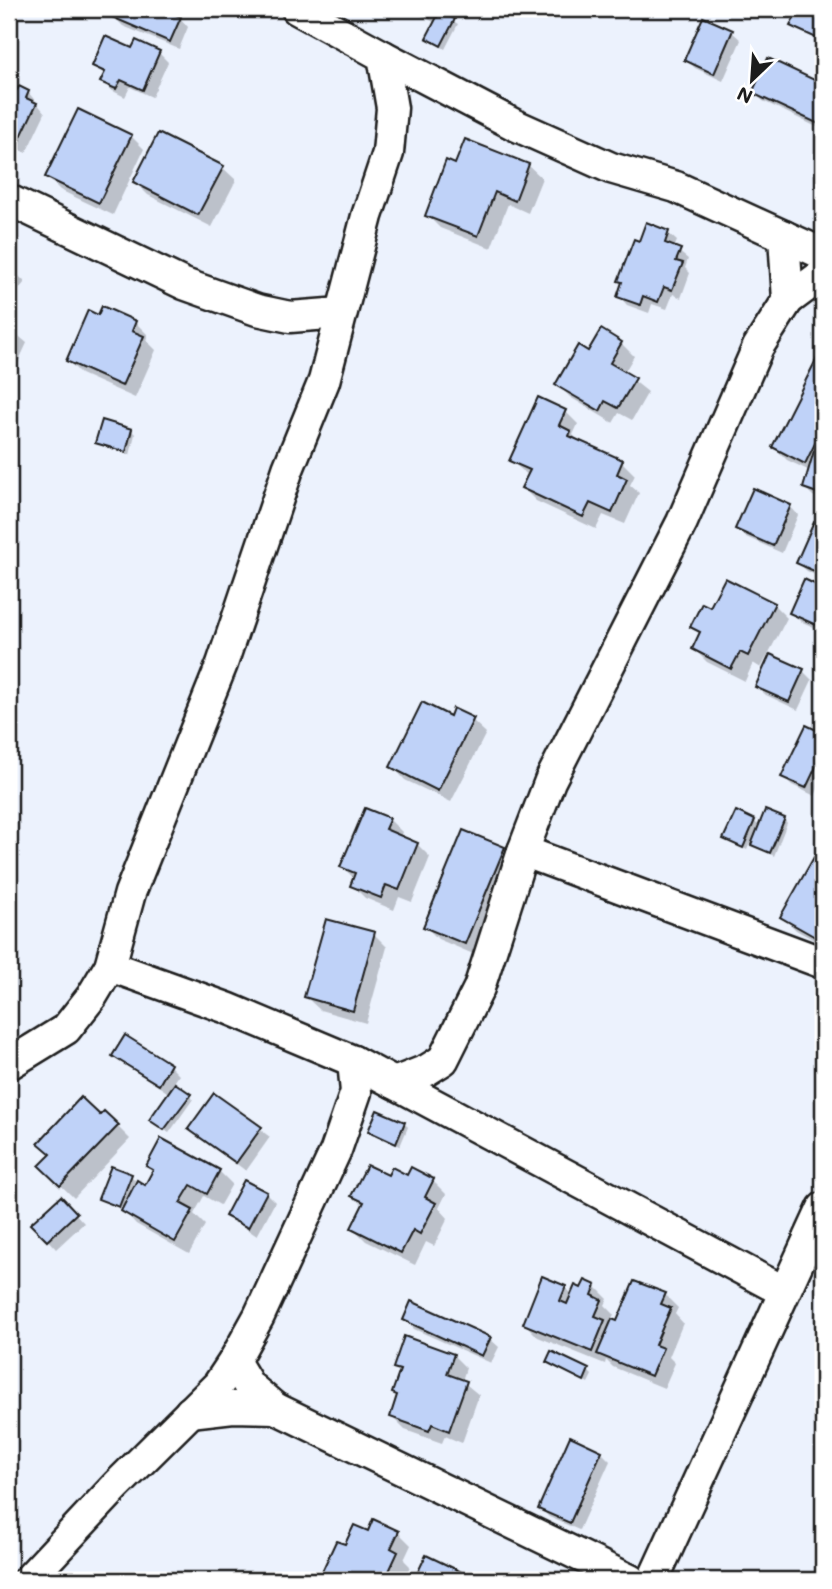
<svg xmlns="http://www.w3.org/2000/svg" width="832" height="1589" font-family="Mali,sans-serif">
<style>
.shadow{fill:#0003}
.building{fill:#bfd2f8;stroke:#1c1c1c;stroke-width:2}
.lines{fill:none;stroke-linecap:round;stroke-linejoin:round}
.minor-casing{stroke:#1c1c1c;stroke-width:35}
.minor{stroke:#fff;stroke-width:30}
</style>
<rect width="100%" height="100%" fill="#ecf2fd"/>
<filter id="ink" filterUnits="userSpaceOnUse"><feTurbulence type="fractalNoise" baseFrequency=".0143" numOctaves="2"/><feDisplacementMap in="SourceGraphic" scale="14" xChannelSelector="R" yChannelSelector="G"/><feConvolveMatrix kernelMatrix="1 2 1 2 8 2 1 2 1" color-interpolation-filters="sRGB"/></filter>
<g filter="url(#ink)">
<g class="shadow">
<polygon points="118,9 168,9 166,12 180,18 188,27 179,49 123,26 114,17"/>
<polygon points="407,9 446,9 443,15 458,24 445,49 428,38 436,23"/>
<polygon points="704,19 732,32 741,40 723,81 695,68 686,59"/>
<polygon points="137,42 159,53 168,62 152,97 130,87 125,97 111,90 102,82 105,75 94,65 133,50"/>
<polygon points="769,60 823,86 823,130 763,101 754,92"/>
<polygon points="9,88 28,92 45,113 26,153 9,144"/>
<polygon points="131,136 144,149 113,215 60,190 47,177"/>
<polygon points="528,165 542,178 528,213 508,204 491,248 440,228 427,215 456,166"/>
<polygon points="222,167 236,180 212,227 148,195 135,182"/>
<polygon points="668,233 677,241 674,248 688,259 685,268 690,273 681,298 673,294 667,309 652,304 649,313 627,305 619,296 640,243"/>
<polygon points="9,267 25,282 9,301"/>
<polygon points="99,317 135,322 148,335 146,340 156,350 135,398 81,374 68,361"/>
<polygon points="9,328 27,343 9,382"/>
<polygon points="621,343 634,356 624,373 648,392 632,420 619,413 613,423 570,397 557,384 589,353"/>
<polygon points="817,361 823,364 823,500 813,496 805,488 810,471 787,460 774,447"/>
<polygon points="565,411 578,424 573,435 581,443 622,462 635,475 630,485 639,493 625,524 603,515 596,529 536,501 523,488 529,476 511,461"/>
<polygon points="131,430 135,434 130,455 97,442"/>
<polygon points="790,506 798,515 782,553 746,537 737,528"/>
<polygon points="815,524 823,528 823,579 807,571 798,563"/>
<polygon points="805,582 823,589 823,631 800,621 791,612"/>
<polygon points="774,605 787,618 761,668 753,663 745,681 707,662 694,649 701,635 692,626 711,610"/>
<polygon points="771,657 803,671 812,680 798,710 766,695 757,687"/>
<polygon points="451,718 472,720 486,733 451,802 405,780 392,766"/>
<polygon points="807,727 823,735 823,778 815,796 792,785 783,777"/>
<polygon points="389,819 402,832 400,837 417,844 430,857 412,902 399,897 394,910 365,898 352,885 355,879 342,867"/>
<polygon points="784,819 787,823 774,856 750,843 747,850 725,839 754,821 760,827"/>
<polygon points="504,849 517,862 478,956 438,939 425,926"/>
<polygon points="815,860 823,864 823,945 796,930 783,917"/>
<polygon points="374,934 387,947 366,1023 320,1010 306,997"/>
<polygon points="125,1038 170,1066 179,1075 173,1084 193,1099 169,1133 155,1123 170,1094 114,1056"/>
<polygon points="214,1095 270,1137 246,1171 190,1129"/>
<polygon points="100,1118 117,1126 130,1139 74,1198 41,1166"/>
<polygon points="404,1123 408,1127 400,1146 370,1131"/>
<polygon points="148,1165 219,1171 232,1184 220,1205 204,1196 194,1214 205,1225 189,1254 136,1224 123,1210 100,1198 131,1176 135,1180 128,1196 145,1187 154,1171"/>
<polygon points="412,1169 433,1181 446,1194 439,1208 448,1218 434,1246 426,1242 415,1265 366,1241 353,1228 364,1206 353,1195 389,1178 408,1177"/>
<polygon points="266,1193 275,1202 257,1236 227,1216"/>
<polygon points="61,1198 84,1223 56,1249 33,1224"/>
<polygon points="595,1286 608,1299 605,1305 614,1314 611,1321 618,1323 665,1295 678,1308 675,1314 683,1323 669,1357 675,1363 664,1388 613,1367 606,1360 605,1364 538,1337 525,1324 565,1287 573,1295"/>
<polygon points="405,1320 490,1339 499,1347 491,1363 414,1329"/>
<polygon points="453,1355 466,1368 462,1381 479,1395 462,1443 445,1436 442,1443 405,1430 392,1417 398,1397 394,1393 401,1373 395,1367"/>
<polygon points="548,1361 588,1371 592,1375 588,1383"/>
<polygon points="601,1452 610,1461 579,1530 549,1517 540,1508"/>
<polygon points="9,1474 16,1482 9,1498"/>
<polygon points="398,1532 411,1545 404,1560 410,1566 404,1580 320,1580 337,1543 346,1547 368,1534"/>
</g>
<g class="building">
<polygon points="116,9 161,9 181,17 170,42 112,17"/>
<polygon points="414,9 433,9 430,17"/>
<polygon points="799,9 823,20 823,41 790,26"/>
<polygon points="440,11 455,19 441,46 426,38"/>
<polygon points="703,17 733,30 714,74 684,60"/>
<polygon points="105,36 132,48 136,40 160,51 143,90 121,80 116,89 100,82 105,72 92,66"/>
<polygon points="768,58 823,84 821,125 752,93"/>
<polygon points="9,86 17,90 19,86 29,91 26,98 37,103 17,145 9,141"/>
<polygon points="78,109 132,135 99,203 45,177"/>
<polygon points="158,133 224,166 198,215 133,182"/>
<polygon points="465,139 529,164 515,201 495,192 478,236 425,216 446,160 455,164"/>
<polygon points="646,222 669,231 665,243 681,249 676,261 683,263 672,290 664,287 658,302 643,296 640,305 617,297 622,282 618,281 634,239 639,241"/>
<polygon points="102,306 136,321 132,331 144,336 122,386 66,361 88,310 98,315"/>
<polygon points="9,326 15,329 9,343"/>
<polygon points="601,329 622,342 610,363 636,378 618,408 605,401 600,411 555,385 578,345 588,351"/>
<polygon points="817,358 823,362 823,427 805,464 772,447"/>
<polygon points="538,397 566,410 559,425 571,431 569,436 623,460 617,474 627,479 612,513 590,503 583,517 521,488 530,470 509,461"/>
<polygon points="102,420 132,429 126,452 95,443"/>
<polygon points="814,451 823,454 823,495 803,488"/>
<polygon points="753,488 791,505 773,546 735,529"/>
<polygon points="814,522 823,526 823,575 796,563"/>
<polygon points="725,578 775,603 748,656 740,652 731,669 692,649 700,632 690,627 702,603 710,607"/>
<polygon points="804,579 823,588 823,628 789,613"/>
<polygon points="770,654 804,669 789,702 755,687"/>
<polygon points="422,702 450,716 453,708 474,718 438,791 390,767"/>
<polygon points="806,725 823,733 823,752 806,788 781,777"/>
<polygon points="365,808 390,818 385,829 418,843 399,890 386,885 381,898 350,886 355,873 340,867"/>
<polygon points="765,810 785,818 770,853 751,845"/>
<polygon points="736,811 755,820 743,848 723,839"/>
<polygon points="463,830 505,847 465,944 423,927"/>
<polygon points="814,857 823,862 823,927 817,938 780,917"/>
<polygon points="326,919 375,932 353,1011 304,997"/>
<polygon points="125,1035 171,1064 159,1085 112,1056"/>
<polygon points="175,1083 191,1094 164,1130 149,1120"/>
<polygon points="214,1093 262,1127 236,1163 188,1129"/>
<polygon points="81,1097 100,1115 104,1111 119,1125 60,1186 39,1166 51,1154 38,1143"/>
<polygon points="377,1110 405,1122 396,1144 368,1131"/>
<polygon points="161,1138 220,1170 207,1194 191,1185 180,1203 193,1210 175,1242 121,1211 137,1180 145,1185 153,1170 146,1166"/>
<polygon points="367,1165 388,1175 392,1167 407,1175 411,1167 434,1179 425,1197 436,1203 420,1234 413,1230 401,1253 351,1228 364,1202 351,1196"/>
<polygon points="111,1166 132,1174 119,1207 98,1199"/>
<polygon points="244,1180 267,1192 248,1228 225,1216"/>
<polygon points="61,1196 77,1213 47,1241 30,1224"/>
<polygon points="542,1276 566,1286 560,1301 567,1304 575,1285 581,1288 585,1280 596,1285 592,1295 602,1300 595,1316 605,1320 592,1352 523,1324"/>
<polygon points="634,1281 666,1293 661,1304 671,1308 655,1345 663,1348 651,1376 597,1354 612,1319 617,1321"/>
<polygon points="411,1301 491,1337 482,1356 403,1320"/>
<polygon points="404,1336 454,1354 447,1374 467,1381 449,1431 432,1424 429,1431 390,1417 397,1395 392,1393 400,1370 393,1368"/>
<polygon points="551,1351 589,1369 584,1381 546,1362"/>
<polygon points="570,1436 602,1451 570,1523 538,1509"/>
<polygon points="373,1519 399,1531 391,1548 398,1552 385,1580 318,1580 336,1541 345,1544 354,1525 368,1531"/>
<polygon points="426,1555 468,1575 466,1580 414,1580"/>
</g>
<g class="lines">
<defs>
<g id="minor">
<polyline points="383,56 515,125 611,168 676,187 823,254"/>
<polyline points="9,200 184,284 257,310 290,317 341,313"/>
<polyline points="788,300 823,274"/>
<polyline points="523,851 823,963"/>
<polyline points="110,966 227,1008 353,1061 783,1291"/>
<polyline points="9,1064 66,1029 92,996 110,966 130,893 222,664 288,469 324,381 367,216 388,153 392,108 383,56 297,9"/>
<polyline points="394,1083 427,1070 443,1060 479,988 523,851 550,781 682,522 758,347 788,300 784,236"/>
<polyline points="234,1361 249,1386 275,1408 630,1580"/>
<polyline points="190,1412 233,1407 275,1408"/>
<polyline points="28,1580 117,1485 218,1385 234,1361 259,1316 336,1150 356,1092 353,1061"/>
<polyline points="653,1580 823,1208"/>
</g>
</defs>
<use href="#minor" class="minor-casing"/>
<use href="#minor" class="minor"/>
</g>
</g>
<rect width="832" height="1589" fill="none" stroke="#fff" stroke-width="35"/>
<rect x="18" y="18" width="797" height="1554" fill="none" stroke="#1c1c1c" stroke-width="2.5" filter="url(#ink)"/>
<g transform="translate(752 80) rotate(205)" stroke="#ffffff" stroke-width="5" paint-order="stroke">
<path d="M0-5L12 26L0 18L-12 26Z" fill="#1c1c1c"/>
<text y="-10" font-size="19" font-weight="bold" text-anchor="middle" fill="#1c1c1c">N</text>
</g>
</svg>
